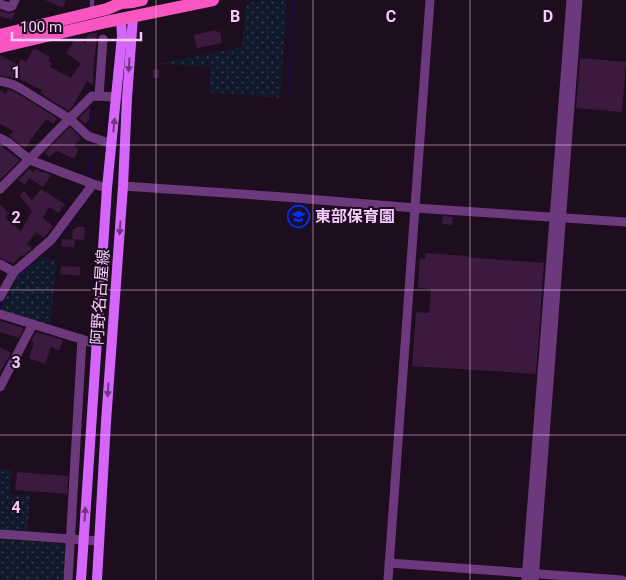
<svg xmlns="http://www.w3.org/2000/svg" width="626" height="580" font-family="Roboto,'Noto Sans JP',sans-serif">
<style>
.green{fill:url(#green-dots)}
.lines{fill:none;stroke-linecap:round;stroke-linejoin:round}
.stream{stroke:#1b0a3a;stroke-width:2.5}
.building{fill:#3c193f}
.lane{stroke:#6c397c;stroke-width:4.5}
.street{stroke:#6c397c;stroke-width:9}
.secondary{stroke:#d565fb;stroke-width:10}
.primary{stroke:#fa56c1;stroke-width:12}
.oneway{fill:#703581}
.grid{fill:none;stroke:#f5cbfe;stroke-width:1;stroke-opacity:0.55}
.labels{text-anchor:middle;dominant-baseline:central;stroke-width:4;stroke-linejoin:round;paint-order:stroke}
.poi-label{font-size:16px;font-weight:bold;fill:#f5cbfe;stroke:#1d0d1e;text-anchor:start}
.street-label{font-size:16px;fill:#f5cbfe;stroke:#1d0d1e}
.grid-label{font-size:16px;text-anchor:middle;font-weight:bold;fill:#f5cbfe;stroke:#1d0d1e;stroke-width:4;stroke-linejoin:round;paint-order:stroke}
</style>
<defs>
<pattern id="green-dots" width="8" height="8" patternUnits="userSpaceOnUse" patternTransform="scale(1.25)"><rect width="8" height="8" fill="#111a2c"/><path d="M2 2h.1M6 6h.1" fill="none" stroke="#343a4c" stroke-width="1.8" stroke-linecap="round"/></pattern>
</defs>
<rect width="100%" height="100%" fill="#1d0d1e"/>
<g class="green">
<polygon points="264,0 287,0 280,98 209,92 211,67 159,64 242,47 246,4 247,3"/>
<polygon points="41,257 57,261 50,325 0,309 18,276"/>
<polygon points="0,469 12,470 10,494 30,495 27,534 0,532"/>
<polygon points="0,539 61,544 65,547 63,580 0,580"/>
</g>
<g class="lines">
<g class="stream">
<polyline points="288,95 294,0"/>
<polyline points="91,129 92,107"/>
<polyline points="89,178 91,143"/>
<polyline points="18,275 57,240 86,201"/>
<polyline points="0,307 12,284"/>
</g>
</g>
<g class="building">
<polygon points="45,0 66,0 63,8"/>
<polygon points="0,11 8,13 15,12 12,20 0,16"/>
<polygon points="215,30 216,32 220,31 222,43 197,48 194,35"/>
<polygon points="93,33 97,34 93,73 93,85 87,81 73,106 69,111 40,93 42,90 18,78 17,79 0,75 0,55 18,65 21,59 26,62 34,48 50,57 48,61 52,63 50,67 71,78 81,63 66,53 76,38 86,44 87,35"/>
<polygon points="580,58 626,62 622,112 576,108"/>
<polygon points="153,69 159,70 159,78 153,78"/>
<polygon points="8,89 17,93 57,118 53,124 46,119 25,148 9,136 13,131 0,124 0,90 6,94"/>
<polygon points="90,107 89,120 85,124 79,118"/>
<polygon points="70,127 81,138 74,146 79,149 74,159 57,151 49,157 45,152"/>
<polygon points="0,145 20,160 0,180"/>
<polygon points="29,169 33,172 35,169 44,173 45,172 51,175 43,187 29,178 25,185 18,180"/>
<polygon points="41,189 65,204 59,213 49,207 43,218 53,226 44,238 36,232 27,244 32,248 23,256 21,255 13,264 0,258 0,204 9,213 5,218 21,231 32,211 19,195 24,191 32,200"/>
<polygon points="443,216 453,217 452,225 442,224"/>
<polygon points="76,227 85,227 84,240 72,239 73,229 76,229"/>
<polygon points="62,239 75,240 74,247 61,246"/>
<polygon points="426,253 467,256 466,257 544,263 536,374 412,366 416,312 429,313 431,289 418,288 420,258 425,259"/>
<polygon points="61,266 80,267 80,276 60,274"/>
<polygon points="0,321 24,328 19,338 0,332"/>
<polygon points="36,332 63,340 59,351 51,347 45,364 29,358 34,343 31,342"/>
<polygon points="0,347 11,353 0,372"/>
<polygon points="17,472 68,476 67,494 15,490"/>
</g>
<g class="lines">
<polyline class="lane" points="92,0 92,11"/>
<g class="street">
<polyline points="0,4 9,7 12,6 15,0"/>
<polyline points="0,81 12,84 20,88 70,119 88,136 112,144"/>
<polyline points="99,96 103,39"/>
<polyline points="0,138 9,143 30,160 93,184 107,188"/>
<polyline points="123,186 284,197 415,208 626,222"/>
<polyline points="0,189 92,96 117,97"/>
<polyline points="0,264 14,272"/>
<polyline points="0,297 14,272 51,240 93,184"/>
<polyline points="0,314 97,344"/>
<polyline points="0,387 33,324"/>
<polyline points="0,534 99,541"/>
<polyline points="389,563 622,580"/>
<polyline points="68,580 82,339"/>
<polyline points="388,580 430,0"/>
<polyline points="526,580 571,0"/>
<polyline points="534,580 578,0"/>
</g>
<g class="secondary">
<polyline points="81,580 107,188 122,36 121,19"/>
<polyline points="97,580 106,422 123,186 127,98 133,17"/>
</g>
<g class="primary">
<polyline points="0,35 107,9 121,3 133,2 142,0"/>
<polyline points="0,47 106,22 213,0"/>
</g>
</g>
<defs><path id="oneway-solid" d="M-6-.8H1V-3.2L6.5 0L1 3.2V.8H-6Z" transform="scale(1.25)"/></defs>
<g class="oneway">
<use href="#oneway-solid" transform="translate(129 65) rotate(94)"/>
<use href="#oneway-solid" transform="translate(114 125) rotate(-84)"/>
<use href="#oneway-solid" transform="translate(120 228) rotate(94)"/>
<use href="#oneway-solid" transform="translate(108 390) rotate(94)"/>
<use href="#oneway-solid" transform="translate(85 514) rotate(-86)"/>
</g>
<path class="grid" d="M156,0V580M313,0V580M470,0V580M0,145H626M0,290H626M0,435H626"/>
<defs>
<symbol id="school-ring" viewBox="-11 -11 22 22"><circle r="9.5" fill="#1d0d1e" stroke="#062fef" stroke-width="1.5"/><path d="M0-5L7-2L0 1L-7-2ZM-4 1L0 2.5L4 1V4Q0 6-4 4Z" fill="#062fef"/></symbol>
</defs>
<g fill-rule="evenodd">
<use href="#school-ring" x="286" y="204" width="25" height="25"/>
</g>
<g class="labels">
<g class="poi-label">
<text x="315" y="216">東部保育園</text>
</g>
<g class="street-label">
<text transform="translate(100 297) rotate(-86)">阿野名古屋線</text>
</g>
</g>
<g class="grid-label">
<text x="235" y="22">B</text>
<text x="391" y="22">C</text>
<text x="548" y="22">D</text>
<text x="16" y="78">1</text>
<text x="16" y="223">2</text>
<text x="16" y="368">3</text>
<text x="16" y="513">4</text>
</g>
<path d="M12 32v8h129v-8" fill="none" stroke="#f5cbfe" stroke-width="2.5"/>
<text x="20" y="32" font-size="15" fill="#f5cbfe" stroke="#1d0d1e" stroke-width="4" paint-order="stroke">100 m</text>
</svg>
